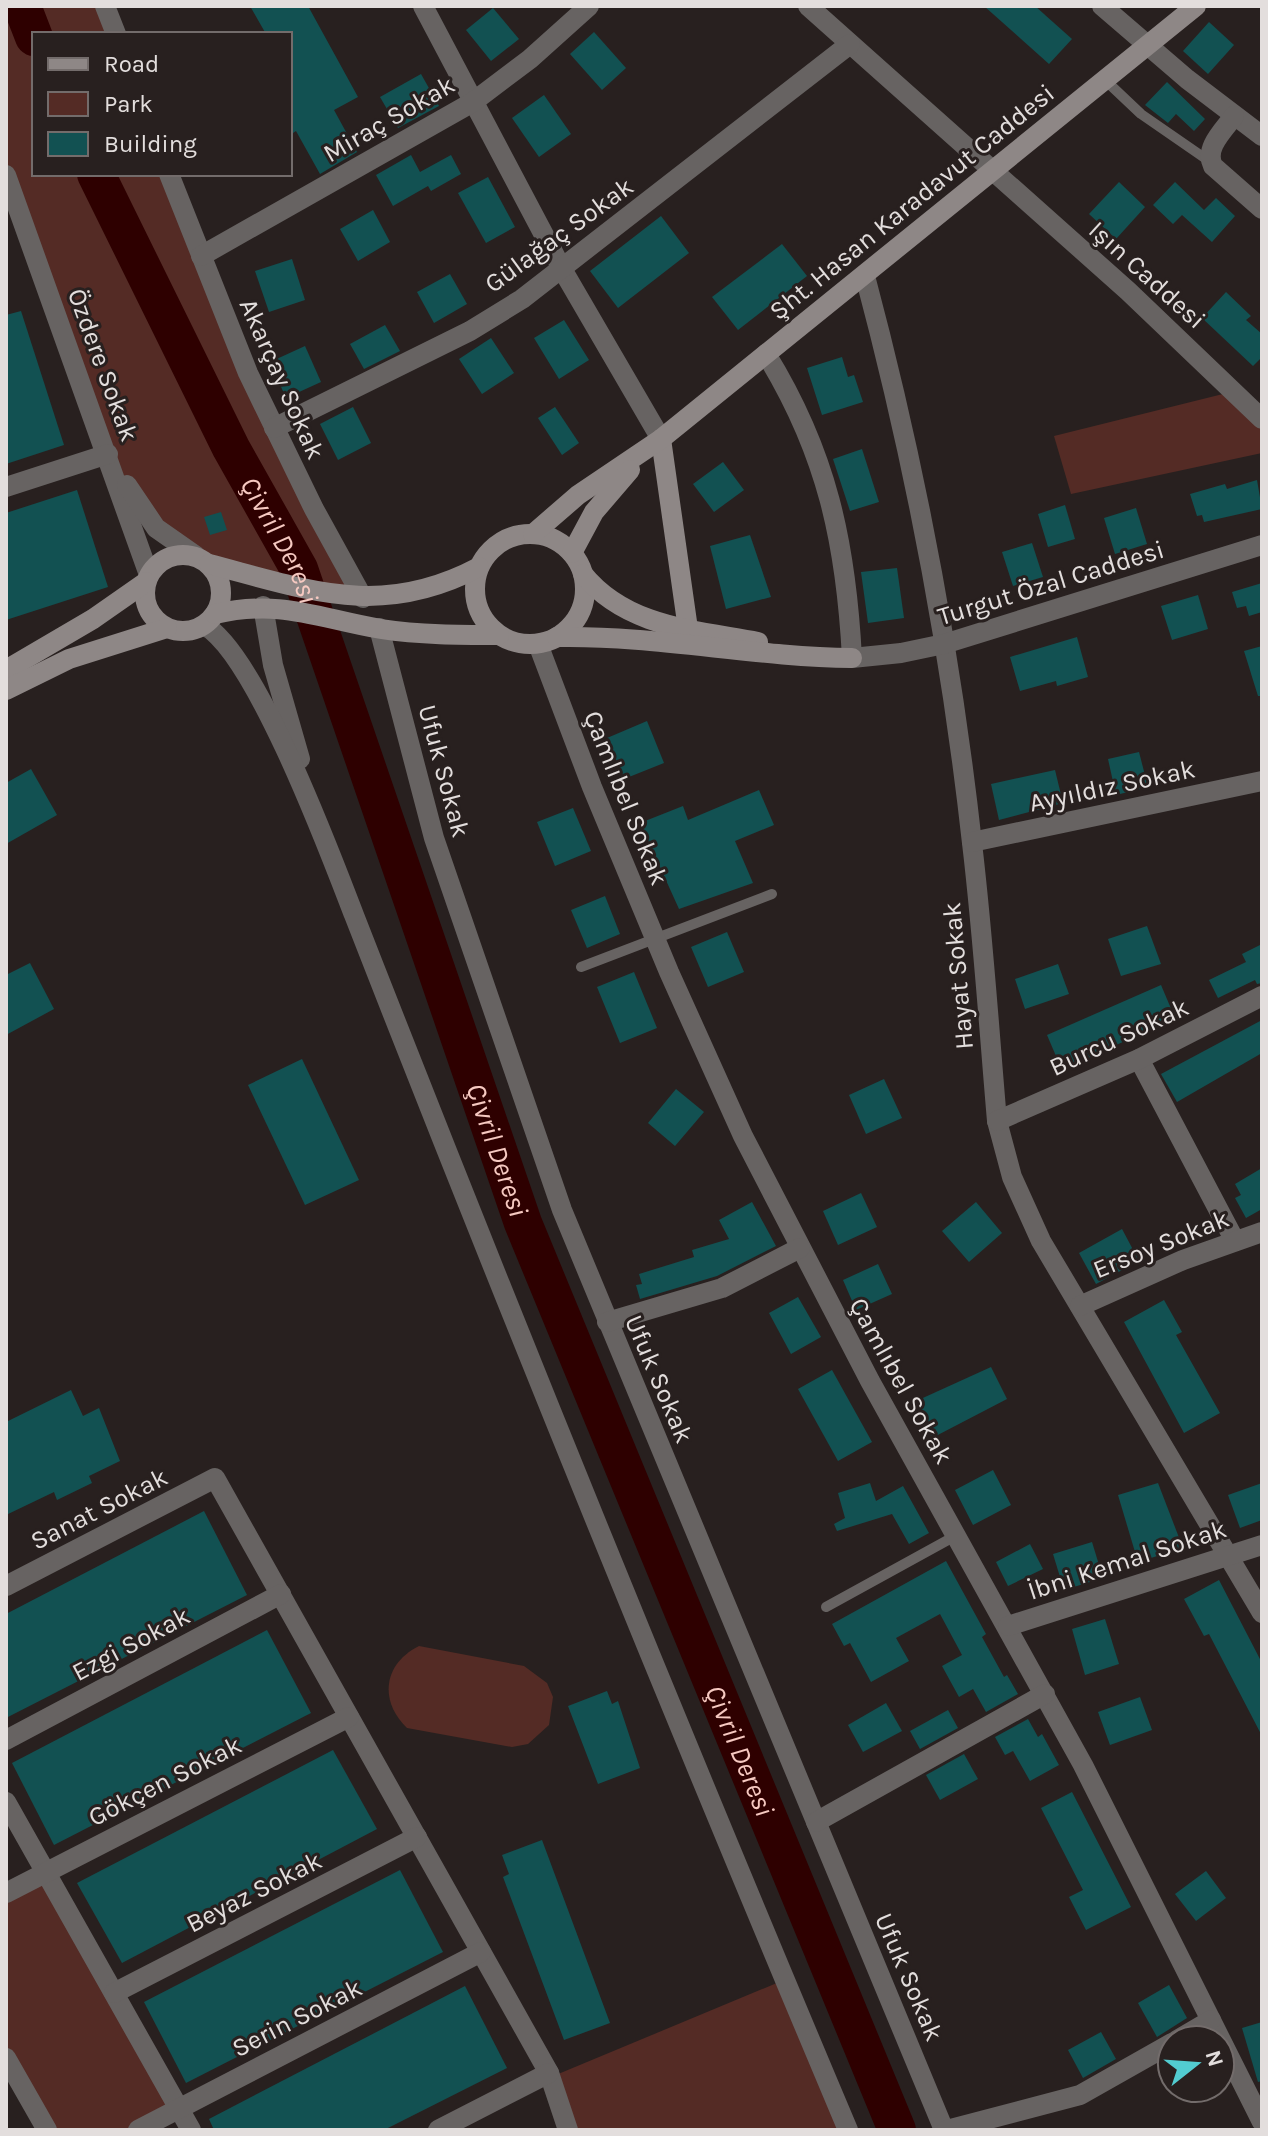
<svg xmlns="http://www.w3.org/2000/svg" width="1268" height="2136" font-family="Karla,sans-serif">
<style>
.green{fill:#542b25}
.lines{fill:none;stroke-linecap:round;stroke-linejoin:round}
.river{stroke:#2e0000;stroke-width:38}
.building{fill:#125152}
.lane{stroke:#676362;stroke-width:10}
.street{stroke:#676362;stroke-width:20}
.secondary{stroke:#8e8786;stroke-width:20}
.labels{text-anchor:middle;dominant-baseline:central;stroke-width:6;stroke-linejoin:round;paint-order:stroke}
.street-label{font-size:26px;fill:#e3dedd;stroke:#28201f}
.water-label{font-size:28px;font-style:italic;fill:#f6c9c1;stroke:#28201f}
</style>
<rect width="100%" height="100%" fill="#28201f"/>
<g class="green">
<polygon points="6,6 105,6 116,34 34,34 34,174 169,174 225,319 363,598 252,576 174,544 108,454 6,175"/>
<polygon points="1235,391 1262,419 1262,453 1071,494 1054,436"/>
<path d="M419,1646L524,1666L547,1683L553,1697L549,1725L528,1744L512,1747L407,1728C379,1701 383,1664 419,1646Z"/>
<polygon points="46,1871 179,2108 138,2130 47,2130 6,2058 6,1893"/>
<polygon points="784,1980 848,2130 568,2130 551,2077"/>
</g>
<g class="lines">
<g class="river">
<polyline points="22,6 34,37"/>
<path id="s1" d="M96,174L231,448L299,569L523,1223L897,2130"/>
</g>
</g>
<g class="building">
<polygon points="250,6 308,6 358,97 334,110 357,152 320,174 296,131 290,135 290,34 266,34"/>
<polygon points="984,6 1035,6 1072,39 1049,64"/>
<polygon points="493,8 519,39 491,61 466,30"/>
<polygon points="1209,22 1234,45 1208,74 1183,51"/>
<polygon points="594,32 626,68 602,90 570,54"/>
<polygon points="421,74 439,106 398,128 380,97"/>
<polygon points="1167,82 1205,119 1194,131 1176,114 1168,123 1145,105"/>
<polygon points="544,95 571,134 539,157 512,118"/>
<polygon points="411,155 420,172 451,155 461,174 431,191 428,186 393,206 376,175"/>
<polygon points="488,177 515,227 486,243 458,193"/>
<polygon points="1119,182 1145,207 1116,239 1089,214"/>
<polygon points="1175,182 1204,210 1216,198 1235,216 1212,242 1182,215 1173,224 1153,205"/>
<polygon points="373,210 390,242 358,261 340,229"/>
<polygon points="661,216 689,253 618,308 590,271"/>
<polygon points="782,244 807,276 738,330 712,297"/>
<polygon points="292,259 305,300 269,312 255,271"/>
<polygon points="450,274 467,304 434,323 417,292"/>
<polygon points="1226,292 1251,316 1246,320 1262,334 1262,357 1253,366 1202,318"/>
<polygon points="21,311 64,445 6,464 6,315"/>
<polygon points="564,320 589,360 559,379 534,338"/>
<polygon points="385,325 400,351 364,369 350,344"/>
<polygon points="491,338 514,373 482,394 459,359"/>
<polygon points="305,346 321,382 286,398 270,362"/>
<polygon points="842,357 848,377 854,375 863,402 822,415 807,368"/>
<polygon points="353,407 371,443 338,460 320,424"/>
<polygon points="555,407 579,443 562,455 538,418"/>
<polygon points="862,449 879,502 850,511 833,459"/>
<polygon points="723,462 744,490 714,512 693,484"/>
<polygon points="1257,480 1262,509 1204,522 1202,515 1197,516 1190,494 1225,484 1227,489"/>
<polygon points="77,490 108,587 6,620 6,513"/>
<polygon points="1065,505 1075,539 1048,547 1038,514"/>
<polygon points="1136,508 1147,544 1115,554 1104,518"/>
<polygon points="221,512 227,530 210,535 204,517"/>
<polygon points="750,535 771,597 726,609 710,546"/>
<polygon points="1032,543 1043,577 1013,586 1002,552"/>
<polygon points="897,568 904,618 868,623 861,572"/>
<polygon points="1262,583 1262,612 1249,616 1246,606 1237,608 1232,592"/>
<polygon points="1198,595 1208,629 1172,640 1161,606"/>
<polygon points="1077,637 1088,677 1057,686 1056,681 1020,691 1010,657"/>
<polygon points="1262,646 1262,696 1258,696 1244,651"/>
<polygon points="647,721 664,763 624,779 607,738"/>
<polygon points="1139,752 1148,787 1116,795 1108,759"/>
<polygon points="31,769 57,815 6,844 6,783"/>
<polygon points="1055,770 1063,803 999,820 991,784"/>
<polygon points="759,790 774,825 735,841 753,883 679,909 640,823 683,806 688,820"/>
<polygon points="573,808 591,851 555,866 537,822"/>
<polygon points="605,896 620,934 587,948 571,910"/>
<polygon points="1147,926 1161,964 1121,976 1108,939"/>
<polygon points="727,932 744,972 708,987 691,947"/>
<polygon points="1262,944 1262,983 1257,984 1255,980 1218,998 1209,980 1246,962 1242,954"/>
<polygon points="30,963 54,1009 6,1035 6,975"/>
<polygon points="1058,964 1069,994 1025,1009 1015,979"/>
<polygon points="634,972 657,1028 620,1043 597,987"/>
<polygon points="1161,985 1175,1018 1062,1070 1047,1035"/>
<polygon points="1262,1020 1262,1053 1177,1102 1161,1074"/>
<polygon points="302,1059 359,1180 305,1205 248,1085"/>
<polygon points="884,1079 902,1118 866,1134 849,1095"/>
<polygon points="676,1089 704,1112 675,1146 648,1123"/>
<polygon points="1262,1168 1262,1209 1246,1218 1235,1198 1241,1195 1235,1184"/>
<polygon points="861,1193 877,1227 838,1245 823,1211"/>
<polygon points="752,1202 776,1246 717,1276 640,1299 636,1285 642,1284 639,1274 694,1257 692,1250 729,1239 719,1220"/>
<polygon points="976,1202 1002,1233 969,1262 942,1231"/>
<polygon points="1122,1229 1139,1261 1096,1284 1079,1253"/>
<polygon points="878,1264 892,1294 856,1310 843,1280"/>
<polygon points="798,1297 821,1337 791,1354 769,1313"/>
<polygon points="1164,1300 1182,1332 1176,1335 1220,1413 1184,1433 1124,1322"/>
<polygon points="991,1367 1007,1399 932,1438 914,1402"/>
<polygon points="832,1370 872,1442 838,1461 798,1389"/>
<polygon points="71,1390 83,1416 99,1408 120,1461 89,1476 92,1483 57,1500 54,1492 6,1515 6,1422"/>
<polygon points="993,1470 1011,1505 973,1525 955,1490"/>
<polygon points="870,1483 876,1501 903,1486 929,1533 909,1544 892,1514 837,1531 834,1524 845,1518 838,1493"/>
<polygon points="1158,1483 1183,1548 1138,1562 1118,1495"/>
<polygon points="1262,1483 1262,1520 1240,1528 1228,1495"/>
<polygon points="204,1511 247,1595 6,1718 6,1614"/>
<polygon points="1092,1542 1103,1578 1064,1590 1053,1554"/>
<polygon points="1030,1544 1043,1569 1008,1586 996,1562"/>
<polygon points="946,1561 986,1634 982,1637 1004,1677 1007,1675 1018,1694 986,1712 973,1689 959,1697 942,1666 962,1655 940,1614 896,1638 909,1661 871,1682 850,1643 844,1646 832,1624"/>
<polygon points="1219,1580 1262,1663 1262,1736 1209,1634 1204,1636 1184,1599"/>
<polygon points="1105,1619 1119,1664 1085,1675 1072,1629"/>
<polygon points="267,1630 311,1713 54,1845 12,1763"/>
<polygon points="607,1691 612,1704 618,1701 640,1768 598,1784 568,1706"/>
<polygon points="1140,1697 1152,1730 1110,1745 1098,1712"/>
<polygon points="886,1703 902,1731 863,1752 848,1725"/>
<polygon points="948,1710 958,1728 920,1749 910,1731"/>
<polygon points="1028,1719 1038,1737 1042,1734 1059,1765 1030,1781 1013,1751 1005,1755 995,1737"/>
<polygon points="333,1750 377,1829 122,1963 77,1883"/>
<polygon points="964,1754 978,1779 940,1800 926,1775"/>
<polygon points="1072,1792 1131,1907 1086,1930 1069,1897 1083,1890 1041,1808"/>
<polygon points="542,1840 610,2023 564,2040 503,1877 509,1874 502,1855"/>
<polygon points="400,1870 443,1952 186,2083 144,2002"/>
<polygon points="1206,1871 1226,1898 1196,1921 1175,1894"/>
<polygon points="1169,1985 1187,2018 1157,2037 1138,2003"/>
<polygon points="465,1986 507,2068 384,2130 214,2130 209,2119"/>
<polygon points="1262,2022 1262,2081 1258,2082 1242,2028"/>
<polygon points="1101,2032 1116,2059 1083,2078 1068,2050"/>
</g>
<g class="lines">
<g class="lane">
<polyline points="1104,79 1141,114 1209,161"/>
<polyline points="581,967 772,894"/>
<polyline points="826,1607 957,1535"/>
</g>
<g class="street">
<polyline points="105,6 116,34"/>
<polyline points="423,6 562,269 661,439"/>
<polyline points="808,6 1128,291 1262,419"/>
<polyline points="1102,6 1187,79 1262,136"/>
<path d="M1234,116C1223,131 1204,148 1213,166L1262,209"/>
<polyline points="169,174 248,373 314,509 363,598"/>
<polyline points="6,175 149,575"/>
<polyline points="201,256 473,102 530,59 589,6"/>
<path d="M865,276C914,460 951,653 972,843C983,935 989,1028 997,1121L1012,1177L1041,1241L1262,1613"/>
<path d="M766,354C827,453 846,543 852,658L901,653L944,644L1262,545"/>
<polyline points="274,428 470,331 522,299 850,44"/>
<polyline points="127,485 156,528 196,556"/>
<polyline points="6,487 108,454"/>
<polyline points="263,606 273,665 300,759"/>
<path d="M204,625C256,654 330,853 354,915C513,1322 678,1727 848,2130"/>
<polyline points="379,628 434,838 562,1210 944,2130"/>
<polyline points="538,644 592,787 669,972 743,1136 870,1381 1083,1765 1262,2122"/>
<polyline points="972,842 1262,781"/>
<polyline points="1139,1059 1235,1241"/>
<polyline points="997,1121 1139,1059 1262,996"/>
<polyline points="1080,1306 1183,1260 1262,1232"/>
<polyline points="607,1322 722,1288 800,1248"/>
<polyline points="6,1586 215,1478 549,2073 568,2130"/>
<polyline points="1008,1626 1262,1545"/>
<polyline points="6,1740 281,1594"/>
<polyline points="6,1802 191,2130"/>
<polyline points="816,1822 1045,1694"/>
<polyline points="6,1893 349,1717"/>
<polyline points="114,1993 417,1837"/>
<polyline points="1177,2040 1211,2020"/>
<polyline points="6,2058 47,2130"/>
<polyline points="138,2130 481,1952"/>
<polyline points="438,2130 549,2073"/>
<polyline points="947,2130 1080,2095 1172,2043"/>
</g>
<g class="secondary">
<polyline points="661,439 688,629"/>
<circle cx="530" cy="589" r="55"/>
<polyline points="533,534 578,495 661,439 1196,6"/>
<polyline points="572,553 594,512 630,470"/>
<circle cx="183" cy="593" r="38"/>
<path d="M209,564C309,590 381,619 479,567"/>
<path d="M583,574C626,627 694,630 758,642"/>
<path d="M215,614C281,599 317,618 381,629C420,635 460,635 499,635"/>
<path d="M557,637C656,635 753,657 852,658"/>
<polyline points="6,670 93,619 146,582"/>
<polyline points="6,690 69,659 167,628"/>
</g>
</g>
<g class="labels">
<g class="street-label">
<text transform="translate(389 119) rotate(-30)">Miraç Sokak</text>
<text transform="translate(912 202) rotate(-39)">Şht. Hasan Karadavut Caddesi</text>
<text transform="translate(559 235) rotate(-36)">Gülağaç Sokak</text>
<text transform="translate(1147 275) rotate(42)">Işın Caddesi</text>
<text transform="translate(103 365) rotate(70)">Özdere Sokak</text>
<text transform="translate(282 379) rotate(66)">Akarçay Sokak</text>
<text transform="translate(1051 583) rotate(-17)">Turgut Özal Caddesi</text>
<text transform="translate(444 771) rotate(75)">Ufuk Sokak</text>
<text transform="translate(1112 786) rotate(-12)">Ayyıldız Sokak</text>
<text transform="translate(626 798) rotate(68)">Çamlıbel Sokak</text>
<text transform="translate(958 976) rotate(-95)">Hayat Sokak</text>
<text transform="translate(1119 1037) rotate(-25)">Burcu Sokak</text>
<text transform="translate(1161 1244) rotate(-22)">Ersoy Sokak</text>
<text transform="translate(659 1379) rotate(67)">Ufuk Sokak</text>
<text transform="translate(901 1381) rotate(61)">Çamlıbel Sokak</text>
<text transform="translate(99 1509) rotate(-27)">Sanat Sokak</text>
<text transform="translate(1127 1560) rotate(-18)">İbni Kemal Sokak</text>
<text transform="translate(131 1644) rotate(-28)">Ezgi Sokak</text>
<text transform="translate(165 1781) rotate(-27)">Gökçen Sokak</text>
<text transform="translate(254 1892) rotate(-27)">Beyaz Sokak</text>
<text transform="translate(909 1977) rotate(67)">Ufuk Sokak</text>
<text transform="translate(297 2018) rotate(-27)">Serin Sokak</text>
</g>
<g class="water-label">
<text stroke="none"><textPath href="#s1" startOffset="410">Çivril Deresi</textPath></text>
<text stroke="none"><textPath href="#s1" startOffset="1058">Çivril Deresi</textPath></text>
<text stroke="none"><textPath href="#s1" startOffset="1706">Çivril Deresi</textPath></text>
</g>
</g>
<rect width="1268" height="2136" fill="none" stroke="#e3dedd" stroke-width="16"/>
<rect x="32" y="32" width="260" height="144" fill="#28201f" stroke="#736c6b" stroke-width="2"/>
<rect x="48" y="58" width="40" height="12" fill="#8e8786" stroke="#736c6b" stroke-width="2"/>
<text x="104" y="72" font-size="24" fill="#e3dedd">Road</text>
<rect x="48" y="92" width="40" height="24" fill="#542b25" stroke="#736c6b" stroke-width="2"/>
<text x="104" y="112" font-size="24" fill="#e3dedd">Park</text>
<rect x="48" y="132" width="40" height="24" fill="#125152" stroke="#736c6b" stroke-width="2"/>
<text x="104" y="152" font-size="24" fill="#e3dedd">Building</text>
<g transform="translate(1196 2064) rotate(73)"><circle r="38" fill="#28201f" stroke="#736c6b" stroke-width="2"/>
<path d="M0-6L14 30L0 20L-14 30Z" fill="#52ccd0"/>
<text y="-12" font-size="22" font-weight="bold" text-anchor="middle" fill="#e3dedd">N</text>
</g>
</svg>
